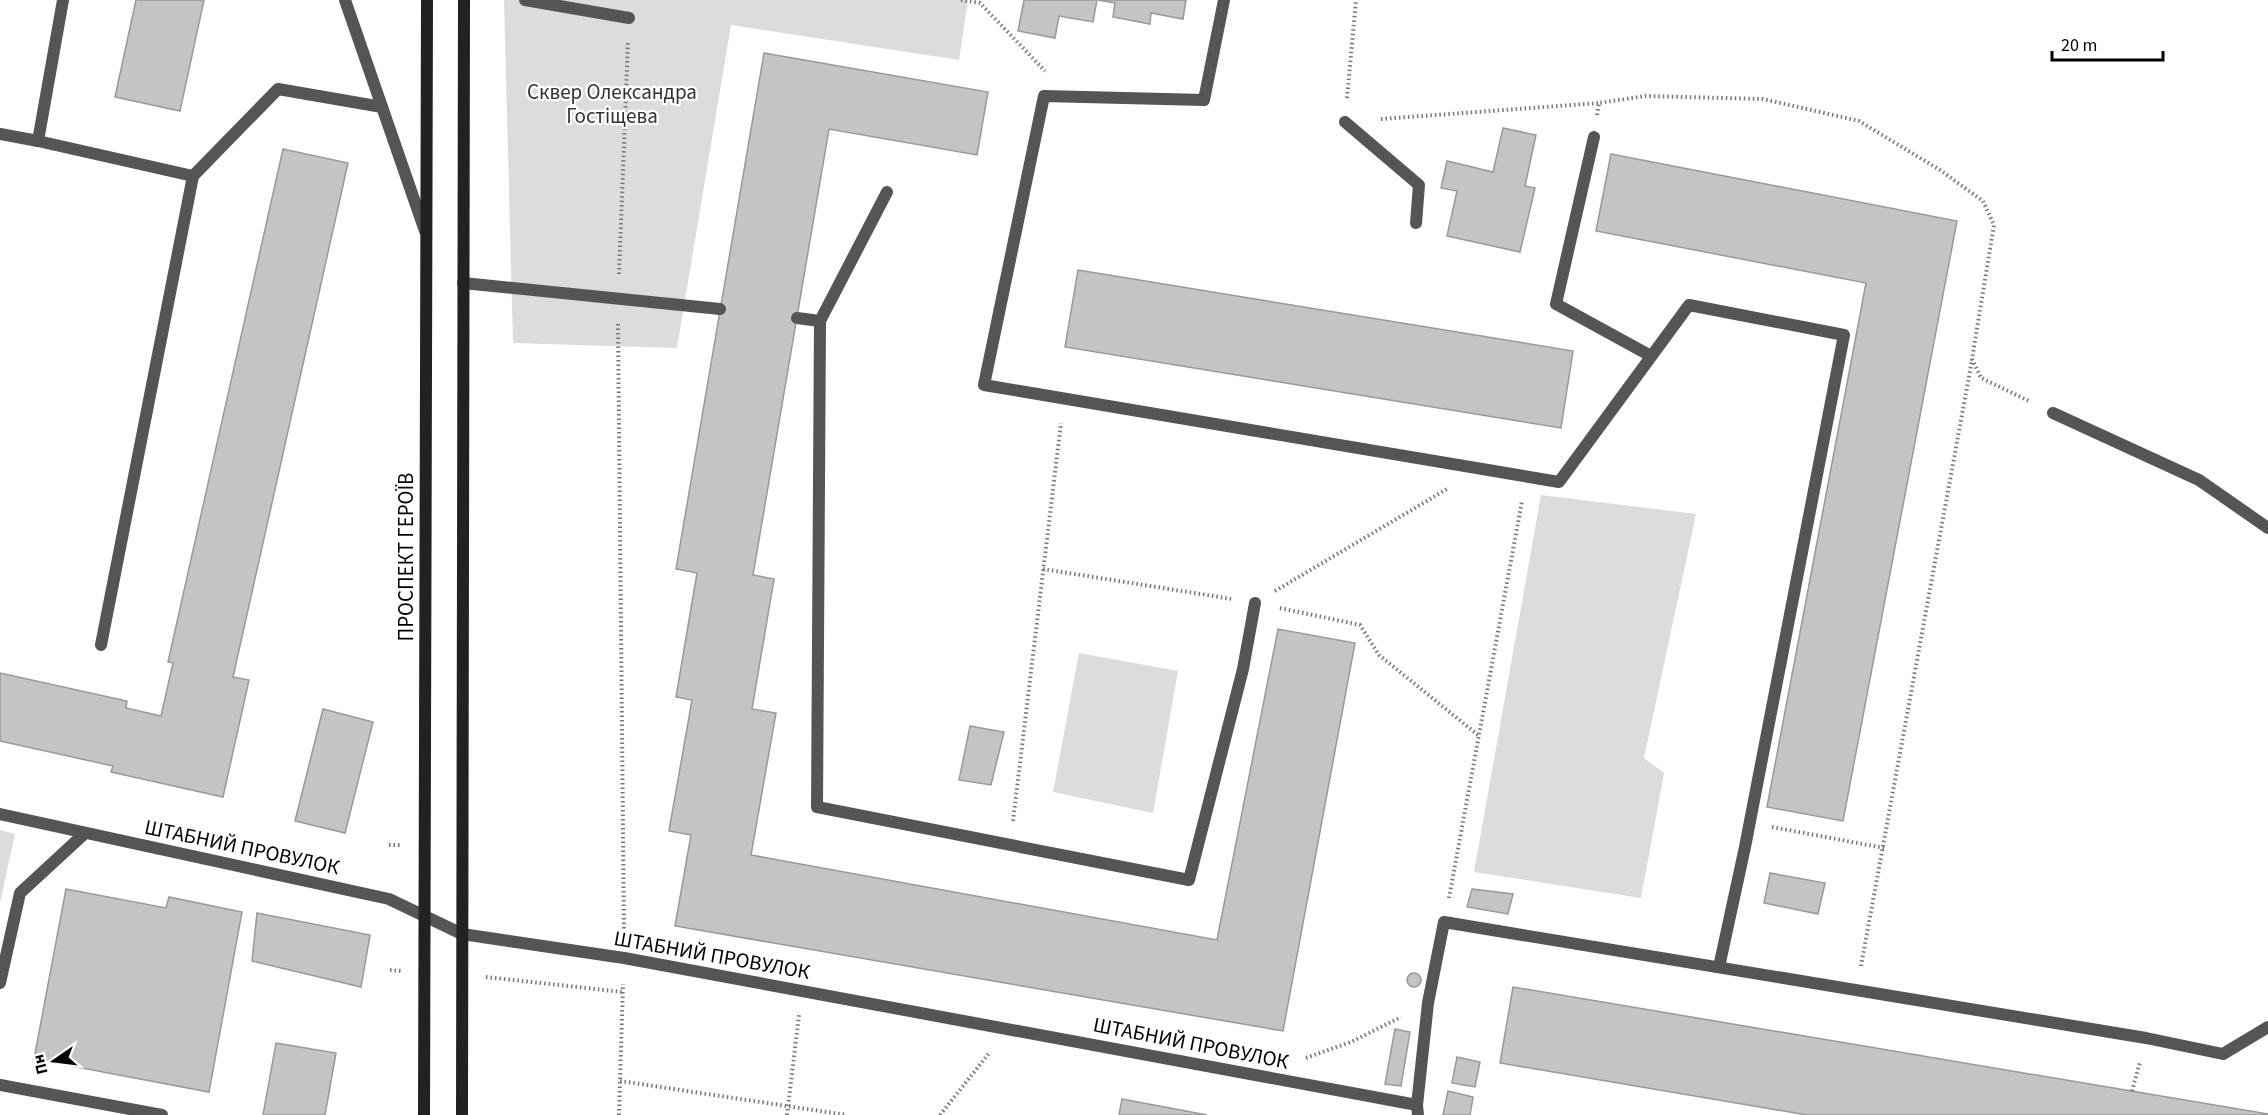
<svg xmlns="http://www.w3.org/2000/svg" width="2268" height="1115" font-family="'Source Sans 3',sans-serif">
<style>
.green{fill:#dcdcdc}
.building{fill:#c4c4c4;stroke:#999;stroke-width:1.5}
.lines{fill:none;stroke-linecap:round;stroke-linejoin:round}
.path{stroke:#777;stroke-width:4;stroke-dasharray:1.5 3;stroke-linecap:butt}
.service{stroke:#555;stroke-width:12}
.minor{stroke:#555;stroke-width:12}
.secondary{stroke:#222;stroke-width:12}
.labels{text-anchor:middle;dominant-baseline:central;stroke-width:4.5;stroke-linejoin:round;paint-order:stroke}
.park-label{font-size:21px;fill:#333;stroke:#fff}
.street-label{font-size:21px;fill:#000;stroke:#fff}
</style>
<rect width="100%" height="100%" fill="#fff"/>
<g class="green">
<polygon points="504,0 968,0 959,60 731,25 677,348 513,343"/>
<polygon points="1541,495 1696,514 1644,758 1664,773 1641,898 1474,872"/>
<polygon points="1079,653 1178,671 1153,813 1053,792"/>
<polygon points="0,830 15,834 0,903"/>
</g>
<g class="building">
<polygon points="136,0 204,0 180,111 115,97"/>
<polygon points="1024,0 1097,0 1093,22 1059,16 1055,38 1018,31"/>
<polygon points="1098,0 1186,0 1183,19 1151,13 1150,24 1113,17 1115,3"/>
<polygon points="764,53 988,92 977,155 829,129 753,575 774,579 752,709 776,713 751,855 1217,940 1278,629 1355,643 1283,1031 675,926 691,835 669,831 692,700 676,697 697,573 676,569"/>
<polygon points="1503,128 1536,135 1525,186 1535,188 1520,252 1447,236 1457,191 1441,188 1447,161 1493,172"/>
<polygon points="283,149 348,163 233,677 249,680 223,797 111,772 113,766 0,741 0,673 127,701 126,708 161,716 173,663 168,662"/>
<polygon points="1611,154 1957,221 1843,821 1767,807 1866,283 1596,231"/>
<polygon points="1078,270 1573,351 1561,428 1065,347"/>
<polygon points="323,709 373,722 345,833 295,821"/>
<polygon points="970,726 1004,732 991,785 959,780"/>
<polygon points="1770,873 1825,883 1818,914 1764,903"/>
<polygon points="66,889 166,908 169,897 242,912 209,1092 34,1059"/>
<polygon points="1472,889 1513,894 1508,914 1467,907"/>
<polygon points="257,913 370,935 361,987 252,961"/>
<circle cx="1414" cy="980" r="7"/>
<polygon points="1513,987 2268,1114 2268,1115 1807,1115 1500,1063"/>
<polygon points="1395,1029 1410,1032 1401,1086 1385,1084"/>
<polygon points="276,1043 336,1053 325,1115 263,1115"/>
<polygon points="1457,1057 1480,1062 1475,1087 1452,1083"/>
<polygon points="1448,1091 1473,1097 1470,1115 1443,1115"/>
<polygon points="1122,1099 1207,1115 1119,1115"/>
</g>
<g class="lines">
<g class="path">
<polyline points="961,0 980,3 1045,71"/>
<polyline points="1347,98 1356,0"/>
<polyline points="1597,115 1599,103 1645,96 1763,99 1859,121 1940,170 1983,201 1994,225 1972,359 1981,378 2031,402"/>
<polyline points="1381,119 1599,103"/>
<polyline points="619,274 628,42"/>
<polyline points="618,324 624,934"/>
<polyline points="1043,569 1232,599"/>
<polyline points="1275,591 1447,489"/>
<polyline points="1280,608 1360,625 1379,655 1478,735"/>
<polyline points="1013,821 1061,423"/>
<polyline points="1772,827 1884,848"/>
<polyline points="389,845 400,845"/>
<polyline points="1449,898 1522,501"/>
<polyline points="1861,966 1972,360"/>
<polyline points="390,970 401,971"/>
<polyline points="486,977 623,992"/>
<polyline points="1306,1058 1351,1042 1401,1017"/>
<polyline points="620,1081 847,1115"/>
<polyline points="2132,1091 2140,1062"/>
<polyline points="619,1115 623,984"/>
<polyline points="787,1115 799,1015"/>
<polyline points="940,1115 990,1052"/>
</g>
<g class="service">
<polyline points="63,0 38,141 193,176"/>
<polyline points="345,0 425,231"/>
<polyline points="525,0 629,18"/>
<polyline points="1224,0 1204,100 1044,96 984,385 1559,482 1689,305 1844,335 1745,847 1719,967"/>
<polyline points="1345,122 1419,185 1416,223"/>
<polyline points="0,134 38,141"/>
<polyline points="1594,137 1556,304 1651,356"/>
<polyline points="887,192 820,321 817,807 1189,880 1243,669 1255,603"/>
<polyline points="463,283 720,309"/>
<polyline points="797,318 820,321"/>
<polyline points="101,645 193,176 278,89 382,107"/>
<polyline points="0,983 20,893 84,834"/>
<polyline points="0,1085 162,1115"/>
<polyline points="1417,1105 1428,1003 1444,922 2146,1038 2223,1054 2268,1027"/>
</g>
<g class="minor">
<polyline points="2053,413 2199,480 2268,528"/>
<polyline points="0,814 389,899 462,934 624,958 1417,1105 1418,1115"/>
</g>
<g class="secondary">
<polyline points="424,1115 427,0"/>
<polyline points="462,1115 464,0"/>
</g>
</g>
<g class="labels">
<g class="park-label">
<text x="612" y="92">Сквер Олександра<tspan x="612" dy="24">Гостіщева</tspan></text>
</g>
<g class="street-label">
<text transform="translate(406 557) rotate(-90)">ПРОСПЕКТ ГЕРОЇВ</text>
<text transform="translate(242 847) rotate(12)">ШТАБНИЙ ПРОВУЛОК</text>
<text transform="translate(712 955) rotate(10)">ШТАБНИЙ ПРОВУЛОК</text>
<text transform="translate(1191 1043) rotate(11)">ШТАБНИЙ ПРОВУЛОК</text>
</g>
</g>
<g transform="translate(54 1061) rotate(256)" stroke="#ffffff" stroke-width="4.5" paint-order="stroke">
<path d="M0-4.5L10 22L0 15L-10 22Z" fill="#000000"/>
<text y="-9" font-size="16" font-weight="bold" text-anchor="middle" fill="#000000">Пн</text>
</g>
<path d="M2052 51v9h111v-9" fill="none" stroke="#000000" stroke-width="3"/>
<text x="2061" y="51" font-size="18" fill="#000000" stroke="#ffffff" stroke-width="4.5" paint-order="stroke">20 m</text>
</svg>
